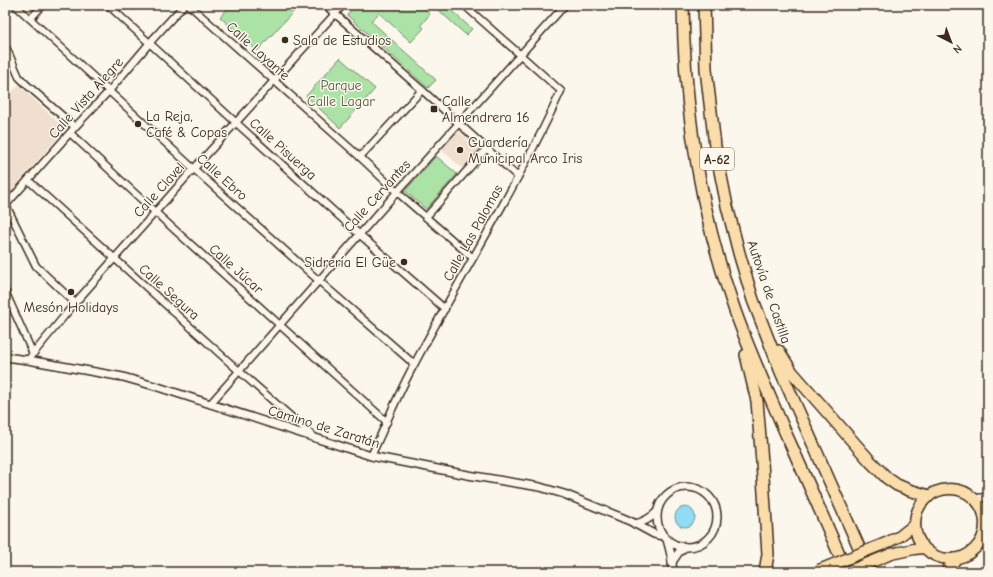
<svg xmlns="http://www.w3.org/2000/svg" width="993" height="577" font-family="'Comic Neue',sans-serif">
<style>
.built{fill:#f0dfce}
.green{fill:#abe3a7;stroke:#738662}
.water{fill:#91dbf3;stroke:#6f949e}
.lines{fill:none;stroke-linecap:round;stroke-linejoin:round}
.minor-casing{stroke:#3b2a1e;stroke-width:9}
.tertiary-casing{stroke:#3b2a1e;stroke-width:10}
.trunk-casing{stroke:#3b2a1e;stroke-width:13}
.motorway-casing{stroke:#3b2a1e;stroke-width:14}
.minor{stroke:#fbf7ec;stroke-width:6}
.tertiary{stroke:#fbf7ec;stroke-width:7}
.trunk{stroke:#faddab;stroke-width:10}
.motorway{stroke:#faddab;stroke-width:11}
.trunk-bridge-casing{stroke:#3b2a1e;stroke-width:13;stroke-linecap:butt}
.trunk-bridge{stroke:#faddab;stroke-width:10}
.poi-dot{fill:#3b2a1e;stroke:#fbf7ec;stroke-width:1.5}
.labels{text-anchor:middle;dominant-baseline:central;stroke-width:3;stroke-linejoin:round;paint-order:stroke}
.shield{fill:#fbf7ec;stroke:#75685c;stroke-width:1}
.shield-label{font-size:13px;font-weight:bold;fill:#3b2a1e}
.poi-label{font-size:14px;fill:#3b2a1e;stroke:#fbf7ec;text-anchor:start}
.street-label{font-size:14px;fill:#3b2a1e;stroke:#fbf7ec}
.park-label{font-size:14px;fill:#575840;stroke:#fbf7ec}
</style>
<rect width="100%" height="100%" fill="#fbf7ec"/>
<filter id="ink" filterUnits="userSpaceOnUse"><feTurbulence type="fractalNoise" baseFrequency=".025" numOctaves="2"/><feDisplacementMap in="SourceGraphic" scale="8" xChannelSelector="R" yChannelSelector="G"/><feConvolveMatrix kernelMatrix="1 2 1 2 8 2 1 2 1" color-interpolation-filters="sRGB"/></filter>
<g filter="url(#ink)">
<g class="built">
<polygon points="19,85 65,129 9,194 7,193 5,189 5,98"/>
<polygon points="458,131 479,150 463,169 442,150"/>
</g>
<g class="green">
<polygon points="231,5 287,5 294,11 257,51 220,17"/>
<polygon points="356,5 420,5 430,14 421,25 424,28 411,42 379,13 371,21 436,80 428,88 347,15"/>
<polygon points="433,5 445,5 472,29 466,35"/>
<polygon points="340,58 375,89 340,128 306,96"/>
<polygon points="436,156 457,174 426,209 405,191"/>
</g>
<circle class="water" cx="685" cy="517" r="10"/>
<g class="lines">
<defs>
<g id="minor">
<polyline points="15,5 194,169 318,280 414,364"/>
<polyline points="108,5 243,129 359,234 445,309"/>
<polyline points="189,5 360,157 397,192 473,258"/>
<polyline points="325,5 422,90 518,177"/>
<polyline points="31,18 43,5"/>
<polyline points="5,45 19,77 27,85 75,127"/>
<polyline points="70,133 155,212 387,422"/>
<polyline points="360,157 422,90"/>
<polyline points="28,180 239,371 314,437"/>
<polyline points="5,203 36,266 75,303"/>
<polyline points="5,206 75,127 109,91 153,39 184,5"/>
<polyline points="426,217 486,149"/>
<polyline points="5,291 33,354"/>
<polyline points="28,360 75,303 189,174 343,5"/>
<polyline points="210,404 397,192 565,5"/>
<path d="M371,456C386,425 398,393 415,363C463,272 518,185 561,91L464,5"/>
</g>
<g id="tertiary">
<polyline points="5,357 28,360 123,377 158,387 371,456 468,475 540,487 564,494 630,521 654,534 663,536"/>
<circle cx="687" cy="517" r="30"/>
<polyline points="974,499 988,497"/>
<polyline points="984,520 988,518"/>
<path d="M635,524C644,522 650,519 657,512"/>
<path d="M667,539C669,549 675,562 671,572"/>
<polyline points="672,562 679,552 685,547"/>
</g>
<g id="trunk">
<circle cx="950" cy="524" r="35"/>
<polyline points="886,543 900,536 915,524"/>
<polyline points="891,554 914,549 924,548"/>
</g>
<g id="motorway">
<path d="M683,5C684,107 700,211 734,308C749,351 768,392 786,434C807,480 827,526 847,572"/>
<polyline points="704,5 706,69 715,146 727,206 739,253 753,300 781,372 870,572"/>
<polyline points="779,351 783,358 792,372 870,461 887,478 897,485 909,490 929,496"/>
<polyline points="746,355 757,401 762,462 768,554 765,572"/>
<polyline points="947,572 955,559"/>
</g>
</defs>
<use href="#minor" class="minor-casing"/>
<use href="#tertiary" class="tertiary-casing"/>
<use href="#trunk" class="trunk-casing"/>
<use href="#motorway" class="motorway-casing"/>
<use href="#minor" class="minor"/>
<use href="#tertiary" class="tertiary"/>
<use href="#trunk" class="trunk"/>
<use href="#motorway" class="motorway"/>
<defs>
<g id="trunk-bridge">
<polyline points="819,570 886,543"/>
<polyline points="847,572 891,554"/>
</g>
</defs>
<use href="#trunk-bridge" class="trunk-bridge-casing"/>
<use href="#trunk-bridge" class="trunk-bridge"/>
</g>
</g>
<g class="poi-dot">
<circle cx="285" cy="40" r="4"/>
<rect x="430" y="105" width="8" height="8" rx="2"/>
<circle cx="138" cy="124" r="4"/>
<circle cx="460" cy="150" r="4"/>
<circle cx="404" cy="262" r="4"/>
<circle cx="71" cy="292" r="4"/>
</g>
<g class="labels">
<rect class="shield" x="700" y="148" width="34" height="22" rx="3"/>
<g class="shield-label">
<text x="717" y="159">A-62</text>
</g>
<g class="poi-label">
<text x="293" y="40">Sala de Estudios</text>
<text x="442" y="101">Calle<tspan x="442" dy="16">Almendrera 16</tspan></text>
<text x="146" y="116">La Reja,<tspan x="146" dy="16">Café &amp; Copas</tspan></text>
<text x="468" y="142">Guardería<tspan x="468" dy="16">Municipal Arco Iris</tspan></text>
<text x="396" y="262" text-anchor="end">Sidrería El Güe</text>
<text x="71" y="307" text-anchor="middle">Mesón Holidays</text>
</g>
<g class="street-label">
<text transform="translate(258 51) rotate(42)">Calle Layante</text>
<text transform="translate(86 98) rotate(-48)">Calle Vista Alegre</text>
<text transform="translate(283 149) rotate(42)">Calle Pisuerga</text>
<text transform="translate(222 177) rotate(42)">Calle Ebro</text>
<text transform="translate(159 190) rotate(-48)">Calle Clavel</text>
<text transform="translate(377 196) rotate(-48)">Calle Cervantes</text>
<text transform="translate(473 233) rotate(-61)">Calle Las Palomas</text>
<text transform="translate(236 269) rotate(42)">Calle Júcar</text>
<text transform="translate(169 292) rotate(42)">Calle Segura</text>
<text transform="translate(769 292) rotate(71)">Autovía de Castilla</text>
<text transform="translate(324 427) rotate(17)">Camino de Zaratán</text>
</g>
<g class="park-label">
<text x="341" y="85">Parque<tspan x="341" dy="16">Calle Lagar</tspan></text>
</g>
</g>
<rect width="993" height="577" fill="none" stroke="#fbf7ec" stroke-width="20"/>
<rect x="10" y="10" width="973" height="557" fill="none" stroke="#3b2a1e" stroke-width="1.5" filter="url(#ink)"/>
<g transform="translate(951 42) rotate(138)" stroke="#fbf7ec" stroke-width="3" paint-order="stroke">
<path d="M0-3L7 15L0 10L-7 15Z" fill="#3b2a1e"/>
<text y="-6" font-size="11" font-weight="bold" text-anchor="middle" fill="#3b2a1e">N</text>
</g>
</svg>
